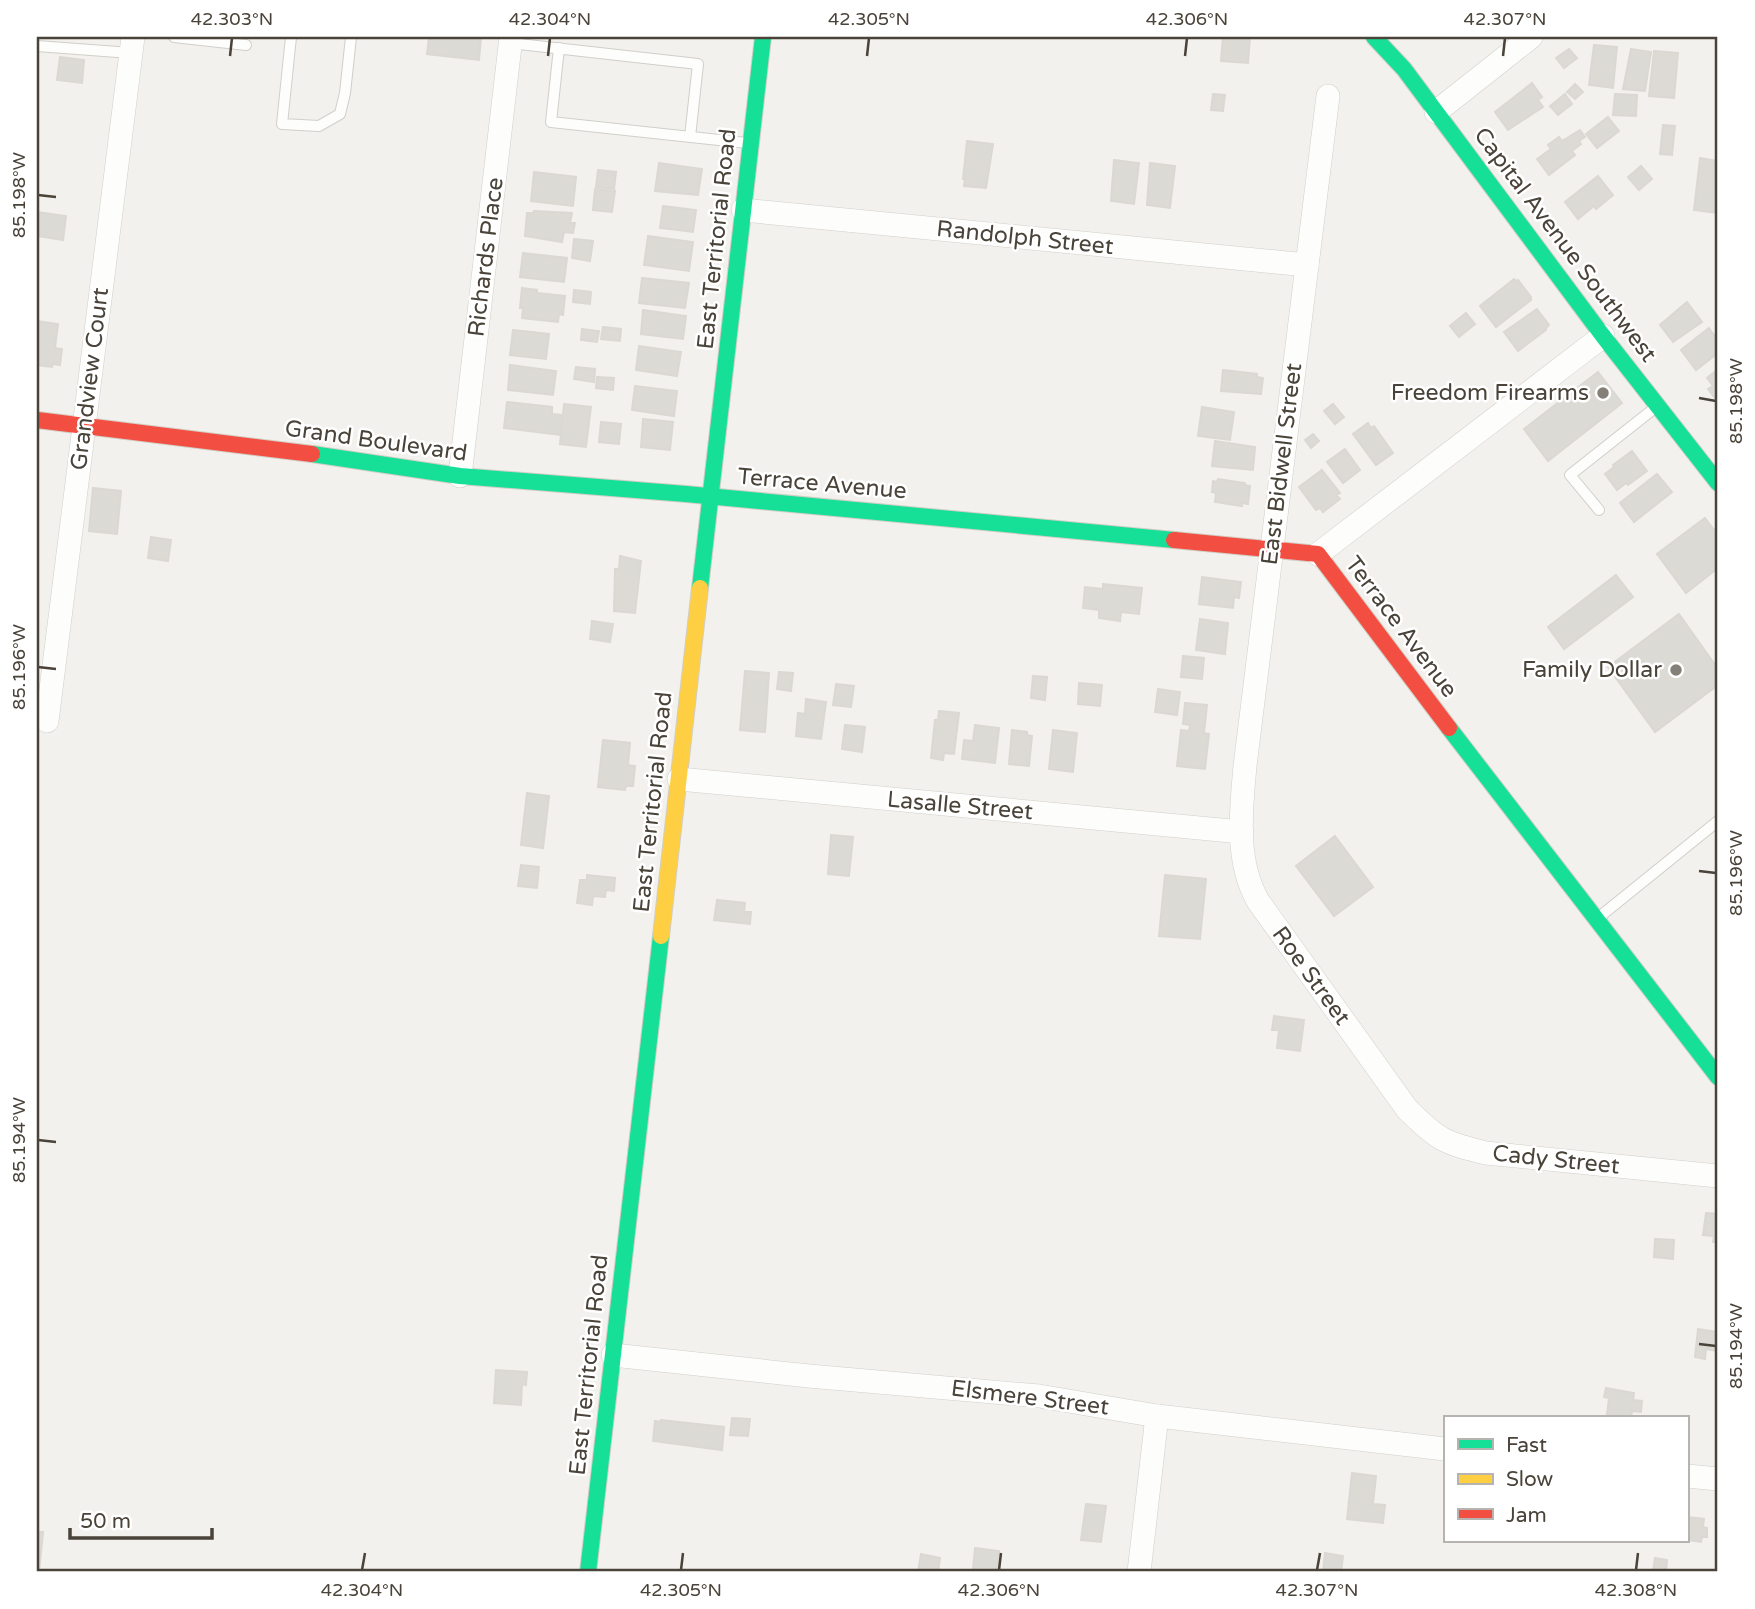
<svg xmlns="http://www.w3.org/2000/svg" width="1755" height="1609" font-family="'Varela Round',sans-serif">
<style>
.building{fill:#dcdad5;stroke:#dbd8d3;stroke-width:2}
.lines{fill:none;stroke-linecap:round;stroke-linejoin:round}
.lane-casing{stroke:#d1cfca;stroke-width:12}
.street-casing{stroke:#d1cfca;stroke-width:24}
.fast-casing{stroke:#d2cec4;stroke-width:18}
.slow-casing{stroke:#d2cec4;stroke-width:18}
.jam-casing{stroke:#d2cec4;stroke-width:18}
.lane{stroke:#fdfdfc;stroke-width:10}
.street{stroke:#fdfdfc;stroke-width:23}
.fast{stroke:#16e098;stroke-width:16}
.slow{stroke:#ffcf43;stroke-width:16}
.jam{stroke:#f24e42;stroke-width:16}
.ticks{fill:none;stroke:#494339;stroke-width:2.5}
.poi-dot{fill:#848078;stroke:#fff;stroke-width:2.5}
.labels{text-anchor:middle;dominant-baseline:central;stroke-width:5;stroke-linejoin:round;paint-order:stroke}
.street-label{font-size:23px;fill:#494339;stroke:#fff}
.poi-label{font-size:23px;fill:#494339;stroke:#fff;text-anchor:end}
.neatline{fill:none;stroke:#494339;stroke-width:2.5}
.ticks-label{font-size:18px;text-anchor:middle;fill:#494339}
</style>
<rect width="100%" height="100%" fill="#f3f1ed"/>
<g class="building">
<polygon points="429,37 481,37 479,60 427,54"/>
<polygon points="1223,37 1250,37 1248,63 1221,61"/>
<polygon points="1594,45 1617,47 1613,88 1589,85"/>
<polygon points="1569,49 1577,58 1564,68 1556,58"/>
<polygon points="1631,49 1651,52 1645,91 1623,89"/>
<polygon points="1654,51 1678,53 1674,98 1649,96"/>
<polygon points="60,57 84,60 82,83 57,80"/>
<polygon points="1532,83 1542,97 1538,100 1543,107 1508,130 1495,112"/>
<polygon points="1575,84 1583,92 1575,99 1567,92"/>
<polygon points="1213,94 1225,95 1223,111 1211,110"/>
<polygon points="1565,94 1572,104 1558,115 1550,106"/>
<polygon points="1615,94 1637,95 1636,116 1613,115"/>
<polygon points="1608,117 1619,131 1597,148 1586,134"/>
<polygon points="1663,125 1675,126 1672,155 1660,154"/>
<polygon points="1580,130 1585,137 1579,141 1581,144 1572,151 1575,155 1549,175 1537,159 1551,149 1548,145 1559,137 1562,141"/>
<polygon points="967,141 993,144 986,188 964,186 965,179 963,179"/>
<polygon points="1700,158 1718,161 1718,213 1694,210"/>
<polygon points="1114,160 1139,163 1134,204 1111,201"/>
<polygon points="659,163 702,169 698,195 655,191"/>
<polygon points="1150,163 1175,166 1170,208 1147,205"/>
<polygon points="1641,166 1652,179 1639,190 1628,177"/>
<polygon points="598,170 616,172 614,189 596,187"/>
<polygon points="534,172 576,177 573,206 531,201"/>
<polygon points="1598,176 1613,195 1596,209 1594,206 1578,219 1565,202"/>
<polygon points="595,189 615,191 612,212 593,210"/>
<polygon points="663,206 696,210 693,232 660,228"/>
<polygon points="534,211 572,213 570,223 575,223 573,233 564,232 562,242 525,236 527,213 533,213"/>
<polygon points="37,212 66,216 63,240 37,236"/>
<polygon points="648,236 693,242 689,271 644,265"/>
<polygon points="574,239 593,241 590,261 572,258"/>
<polygon points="523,253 567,258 564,282 520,277"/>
<polygon points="642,278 689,283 685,308 639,303"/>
<polygon points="1514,279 1516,281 1518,280 1531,297 1531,300 1496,327 1480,306"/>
<polygon points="522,288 537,290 537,293 565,296 563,315 559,314 558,322 522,318 523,308 520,308"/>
<polygon points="574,290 591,292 590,304 573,302"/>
<polygon points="1687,302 1702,322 1673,342 1660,325"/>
<polygon points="1537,309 1549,325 1545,329 1546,330 1518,351 1504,332"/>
<polygon points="643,310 686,316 683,339 641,334"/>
<polygon points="1466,313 1475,324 1459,337 1450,326"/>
<polygon points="37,321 58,324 55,348 62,349 60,365 53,364 52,367 37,365"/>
<polygon points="603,327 621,329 620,341 601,339"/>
<polygon points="1709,328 1718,341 1718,353 1696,370 1681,350"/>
<polygon points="582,329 599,331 597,342 581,340"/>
<polygon points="513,330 549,334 546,359 510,355"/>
<polygon points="639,346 681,352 677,376 636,370"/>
<polygon points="510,365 556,371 553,395 508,390"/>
<polygon points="576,367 595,369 594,382 574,379"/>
<polygon points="1718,369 1718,402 1708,389 1713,386 1707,378"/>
<polygon points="1223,370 1257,374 1257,377 1263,378 1261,394 1221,391"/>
<polygon points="1598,372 1622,403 1548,461 1524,429"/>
<polygon points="597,377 614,378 613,390 596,388"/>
<polygon points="635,386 677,391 674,416 632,410"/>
<polygon points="507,402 552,407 552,414 562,415 560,435 504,428"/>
<polygon points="564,404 591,407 586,447 560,444"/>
<polygon points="1333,404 1344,417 1335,424 1324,411"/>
<polygon points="1202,407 1234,412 1230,440 1198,436"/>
<polygon points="643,419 673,422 670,450 641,447"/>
<polygon points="601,422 621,424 619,444 599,442"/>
<polygon points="1368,423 1371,428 1374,426 1393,453 1376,465 1353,434"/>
<polygon points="1313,434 1319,441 1311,448 1305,440"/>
<polygon points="1215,441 1255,447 1253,470 1212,466"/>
<polygon points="1345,449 1360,470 1343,483 1327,462"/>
<polygon points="1632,451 1647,471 1628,485 1626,483 1617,490 1605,474 1614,467 1613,465"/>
<polygon points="1322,470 1340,493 1336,495 1340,499 1323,512 1320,508 1316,510 1299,487"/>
<polygon points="1657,474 1672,492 1634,522 1620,503"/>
<polygon points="1218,479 1245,483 1245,485 1250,486 1248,504 1242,503 1242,506 1215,502 1216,493 1212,492 1213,481 1217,482"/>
<polygon points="93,488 121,491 117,534 89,531"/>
<polygon points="1705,518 1718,535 1718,568 1686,593 1657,554"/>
<polygon points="151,537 171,540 168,561 148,558"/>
<polygon points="620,556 641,561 635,613 614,611 615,569 619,569"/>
<polygon points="1616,575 1633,597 1564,649 1548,627"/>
<polygon points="1202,577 1241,582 1239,598 1234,597 1233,608 1199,604"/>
<polygon points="1103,584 1142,588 1139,614 1121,612 1120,621 1099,618 1099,610 1083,608 1085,587 1103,589"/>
<polygon points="1679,614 1718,669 1718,685 1655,732 1608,667"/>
<polygon points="1200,619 1228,623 1225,654 1196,650"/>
<polygon points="592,621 613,624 610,642 590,639"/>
<polygon points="1183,656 1204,658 1202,679 1181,677"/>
<polygon points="745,671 769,673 765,732 740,730"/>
<polygon points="779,672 793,673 791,691 777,689"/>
<polygon points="1033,676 1047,677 1045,700 1031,698"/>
<polygon points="1079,683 1102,685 1100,706 1078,704"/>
<polygon points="836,684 854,686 851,707 833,705"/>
<polygon points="1158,689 1180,692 1177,715 1155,712"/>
<polygon points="806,699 826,702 821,739 796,736 798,713 805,714"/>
<polygon points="1185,703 1207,705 1204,733 1209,734 1205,769 1177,766 1181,730 1189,731 1190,725 1183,724"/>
<polygon points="939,711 959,713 954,754 944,753 943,760 931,758 935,720 938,720"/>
<polygon points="845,725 865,727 862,752 842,749"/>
<polygon points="975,725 999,728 995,763 962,759 964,740 973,741"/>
<polygon points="1012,730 1027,732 1027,735 1032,736 1029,766 1009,764"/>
<polygon points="1053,730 1077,733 1073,772 1049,769"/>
<polygon points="603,740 630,743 628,765 635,766 633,786 626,786 625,790 598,787"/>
<polygon points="527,793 549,796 543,848 521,845"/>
<polygon points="831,835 853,837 849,876 828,874"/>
<polygon points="1335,836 1373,887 1334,916 1296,866"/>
<polygon points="521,865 539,867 537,888 518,886"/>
<polygon points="587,875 615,878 614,891 606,890 605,897 593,896 592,905 577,903 580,880 587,880"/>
<polygon points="1165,875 1206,879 1200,939 1159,936"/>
<polygon points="717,900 745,903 744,912 751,912 750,924 714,920"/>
<polygon points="1274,1016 1304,1020 1300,1051 1277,1048 1279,1030 1272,1030"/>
<polygon points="1706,1213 1718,1214 1718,1242 1713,1242 1714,1236 1703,1235"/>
<polygon points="1655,1239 1674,1240 1673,1259 1654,1257"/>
<polygon points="1698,1329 1718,1332 1718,1351 1706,1349 1705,1359 1695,1357"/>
<polygon points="496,1370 527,1372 526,1385 522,1384 521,1405 494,1403"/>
<polygon points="1606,1388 1634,1393 1633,1400 1642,1401 1641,1412 1632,1411 1631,1418 1607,1415 1609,1398 1604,1397"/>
<polygon points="732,1418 750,1419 748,1436 730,1435"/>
<polygon points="661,1420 724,1427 722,1450 653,1441 655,1421 661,1422"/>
<polygon points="1352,1473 1376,1476 1373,1504 1385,1505 1383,1523 1347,1519"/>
<polygon points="1086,1504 1106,1506 1101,1542 1081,1540"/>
<polygon points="1687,1517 1704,1519 1703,1527 1707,1528 1707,1537 1702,1537 1701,1542 1687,1540"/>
<polygon points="37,1532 43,1532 39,1572 37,1572"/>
<polygon points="975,1548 999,1551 997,1572 973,1569"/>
<polygon points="1325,1553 1343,1556 1341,1572 1323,1572"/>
<polygon points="921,1554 940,1558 938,1572 918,1572"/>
<polygon points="1655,1558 1667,1560 1666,1572 1653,1572"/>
</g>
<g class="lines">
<defs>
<g id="lane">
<polyline points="174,37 246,45"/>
<polyline points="291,37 282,124 319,126 340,114 345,93 351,37"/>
<polyline points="510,43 698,64 690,137"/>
<polyline points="37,46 131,53"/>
<polyline points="559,48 551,122 747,143"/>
<polyline points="1599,510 1570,475 1656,407"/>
<polyline points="1598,918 1718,821"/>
</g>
<g id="street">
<path d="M1328,96L1245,766C1241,810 1235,861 1258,901L1407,1109C1438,1140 1444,1143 1486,1153L1718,1176"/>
<polyline points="1436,112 1531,37"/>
<polyline points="743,210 1307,265"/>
<polyline points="460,476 511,37"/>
<polyline points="1318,554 1603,336"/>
<polyline points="47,721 133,37"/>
<polyline points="679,779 1242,832"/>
<polyline points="613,1355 809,1376 1039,1396 1157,1416 1445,1449"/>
<polyline points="1687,1476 1718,1479"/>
<polyline points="1139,1572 1157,1416"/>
</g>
<g id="fast">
<polyline points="1374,37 1404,69 1603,336 1718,483"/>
<polyline points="312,454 460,476 686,494 1174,540"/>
<polyline points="700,588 763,37"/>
<polyline points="1449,728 1718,1077"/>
<polyline points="588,1572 661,936"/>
</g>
<polyline id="slow" points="661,936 700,588"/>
<g id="jam">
<polyline points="37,420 312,454"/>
<polyline points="1174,540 1318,554 1449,728"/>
</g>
</defs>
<use href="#lane" class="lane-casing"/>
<use href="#street" class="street-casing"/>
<use href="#fast" class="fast-casing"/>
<use href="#slow" class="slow-casing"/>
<use href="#jam" class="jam-casing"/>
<use href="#lane" class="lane"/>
<use href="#street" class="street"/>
<use href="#fast" class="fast"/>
<use href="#slow" class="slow"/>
<use href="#jam" class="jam"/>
</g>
<path class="ticks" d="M230,56L232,38M548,56L550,38M867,56L869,38M1185,56L1187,38M1503,56L1505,38M38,195L56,197M1699,398L1716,401M38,667L56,669M1699,871L1716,873M38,1140L56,1142M1699,1344L1716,1346M362,1570L365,1553M681,1570L683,1553M999,1570L1001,1553M1317,1570L1320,1553M1636,1570L1638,1553"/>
<g class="poi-dot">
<circle cx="1603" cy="393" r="7"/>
<circle cx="1676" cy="670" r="7"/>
</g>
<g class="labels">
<g class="street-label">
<text transform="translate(1025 238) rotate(6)">Randolph Street</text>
<text transform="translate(717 239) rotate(-84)">East Territorial Road</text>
<text transform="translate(1565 245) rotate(53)">Capital Avenue Southwest</text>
<text transform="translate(486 257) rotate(-83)">Richards Place</text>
<text transform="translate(90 379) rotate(-83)">Grandview Court</text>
<text transform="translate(376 441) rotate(8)">Grand Boulevard</text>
<text transform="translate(1282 464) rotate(-83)">East Bidwell Street</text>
<text transform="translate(822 484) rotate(5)">Terrace Avenue</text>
<text transform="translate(1401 627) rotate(53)">Terrace Avenue</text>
<text transform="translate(653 802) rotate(-84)">East Territorial Road</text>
<text transform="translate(960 806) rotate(5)">Lasalle Street</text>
<text transform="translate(1311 976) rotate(54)">Roe Street</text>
<text transform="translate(1556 1160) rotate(6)">Cady Street</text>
<text transform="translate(589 1365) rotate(-84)">East Territorial Road</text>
<text transform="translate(1030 1398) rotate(7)">Elsmere Street</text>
</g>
<g class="poi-label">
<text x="1589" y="393">Freedom Firearms</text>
<text x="1662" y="670">Family Dollar</text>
</g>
</g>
<rect width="1755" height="1609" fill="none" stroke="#ffffff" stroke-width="77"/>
<rect x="1444" y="1416" width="245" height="126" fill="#ffffff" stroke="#b6b4b0" stroke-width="2"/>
<rect x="1458" y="1439" width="35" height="10" fill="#16e098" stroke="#b6b4b0" stroke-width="2"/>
<text x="1506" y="1452" font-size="21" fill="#494339">Fast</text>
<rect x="1458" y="1474" width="35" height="10" fill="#ffcf43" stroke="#b6b4b0" stroke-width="2"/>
<text x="1506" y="1486" font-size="21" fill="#494339">Slow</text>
<rect x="1458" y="1509" width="35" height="10" fill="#f24e42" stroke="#b6b4b0" stroke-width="2"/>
<text x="1506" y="1522" font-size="21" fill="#494339">Jam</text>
<path d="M70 1528v10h142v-10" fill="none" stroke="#494339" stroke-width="3.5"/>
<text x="80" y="1528" font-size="21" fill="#494339" stroke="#ffffff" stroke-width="5" paint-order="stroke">50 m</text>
<rect x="38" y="38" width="1678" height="1532" class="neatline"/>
<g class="ticks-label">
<text x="232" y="25">42.303°N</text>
<text x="550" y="25">42.304°N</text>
<text x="869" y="25">42.305°N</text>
<text x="1187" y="25">42.306°N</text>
<text x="1505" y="25">42.307°N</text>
<text transform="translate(19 195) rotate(-90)" y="6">85.198°W</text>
<text transform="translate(1736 401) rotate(-90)" y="6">85.198°W</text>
<text transform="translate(19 667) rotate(-90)" y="6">85.196°W</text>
<text transform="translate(1736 873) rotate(-90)" y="6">85.196°W</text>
<text transform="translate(19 1140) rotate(-90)" y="6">85.194°W</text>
<text transform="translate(1736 1346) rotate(-90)" y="6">85.194°W</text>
<text x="362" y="1596">42.304°N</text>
<text x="681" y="1596">42.305°N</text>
<text x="999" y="1596">42.306°N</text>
<text x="1317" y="1596">42.307°N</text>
<text x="1636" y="1596">42.308°N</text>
</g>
</svg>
